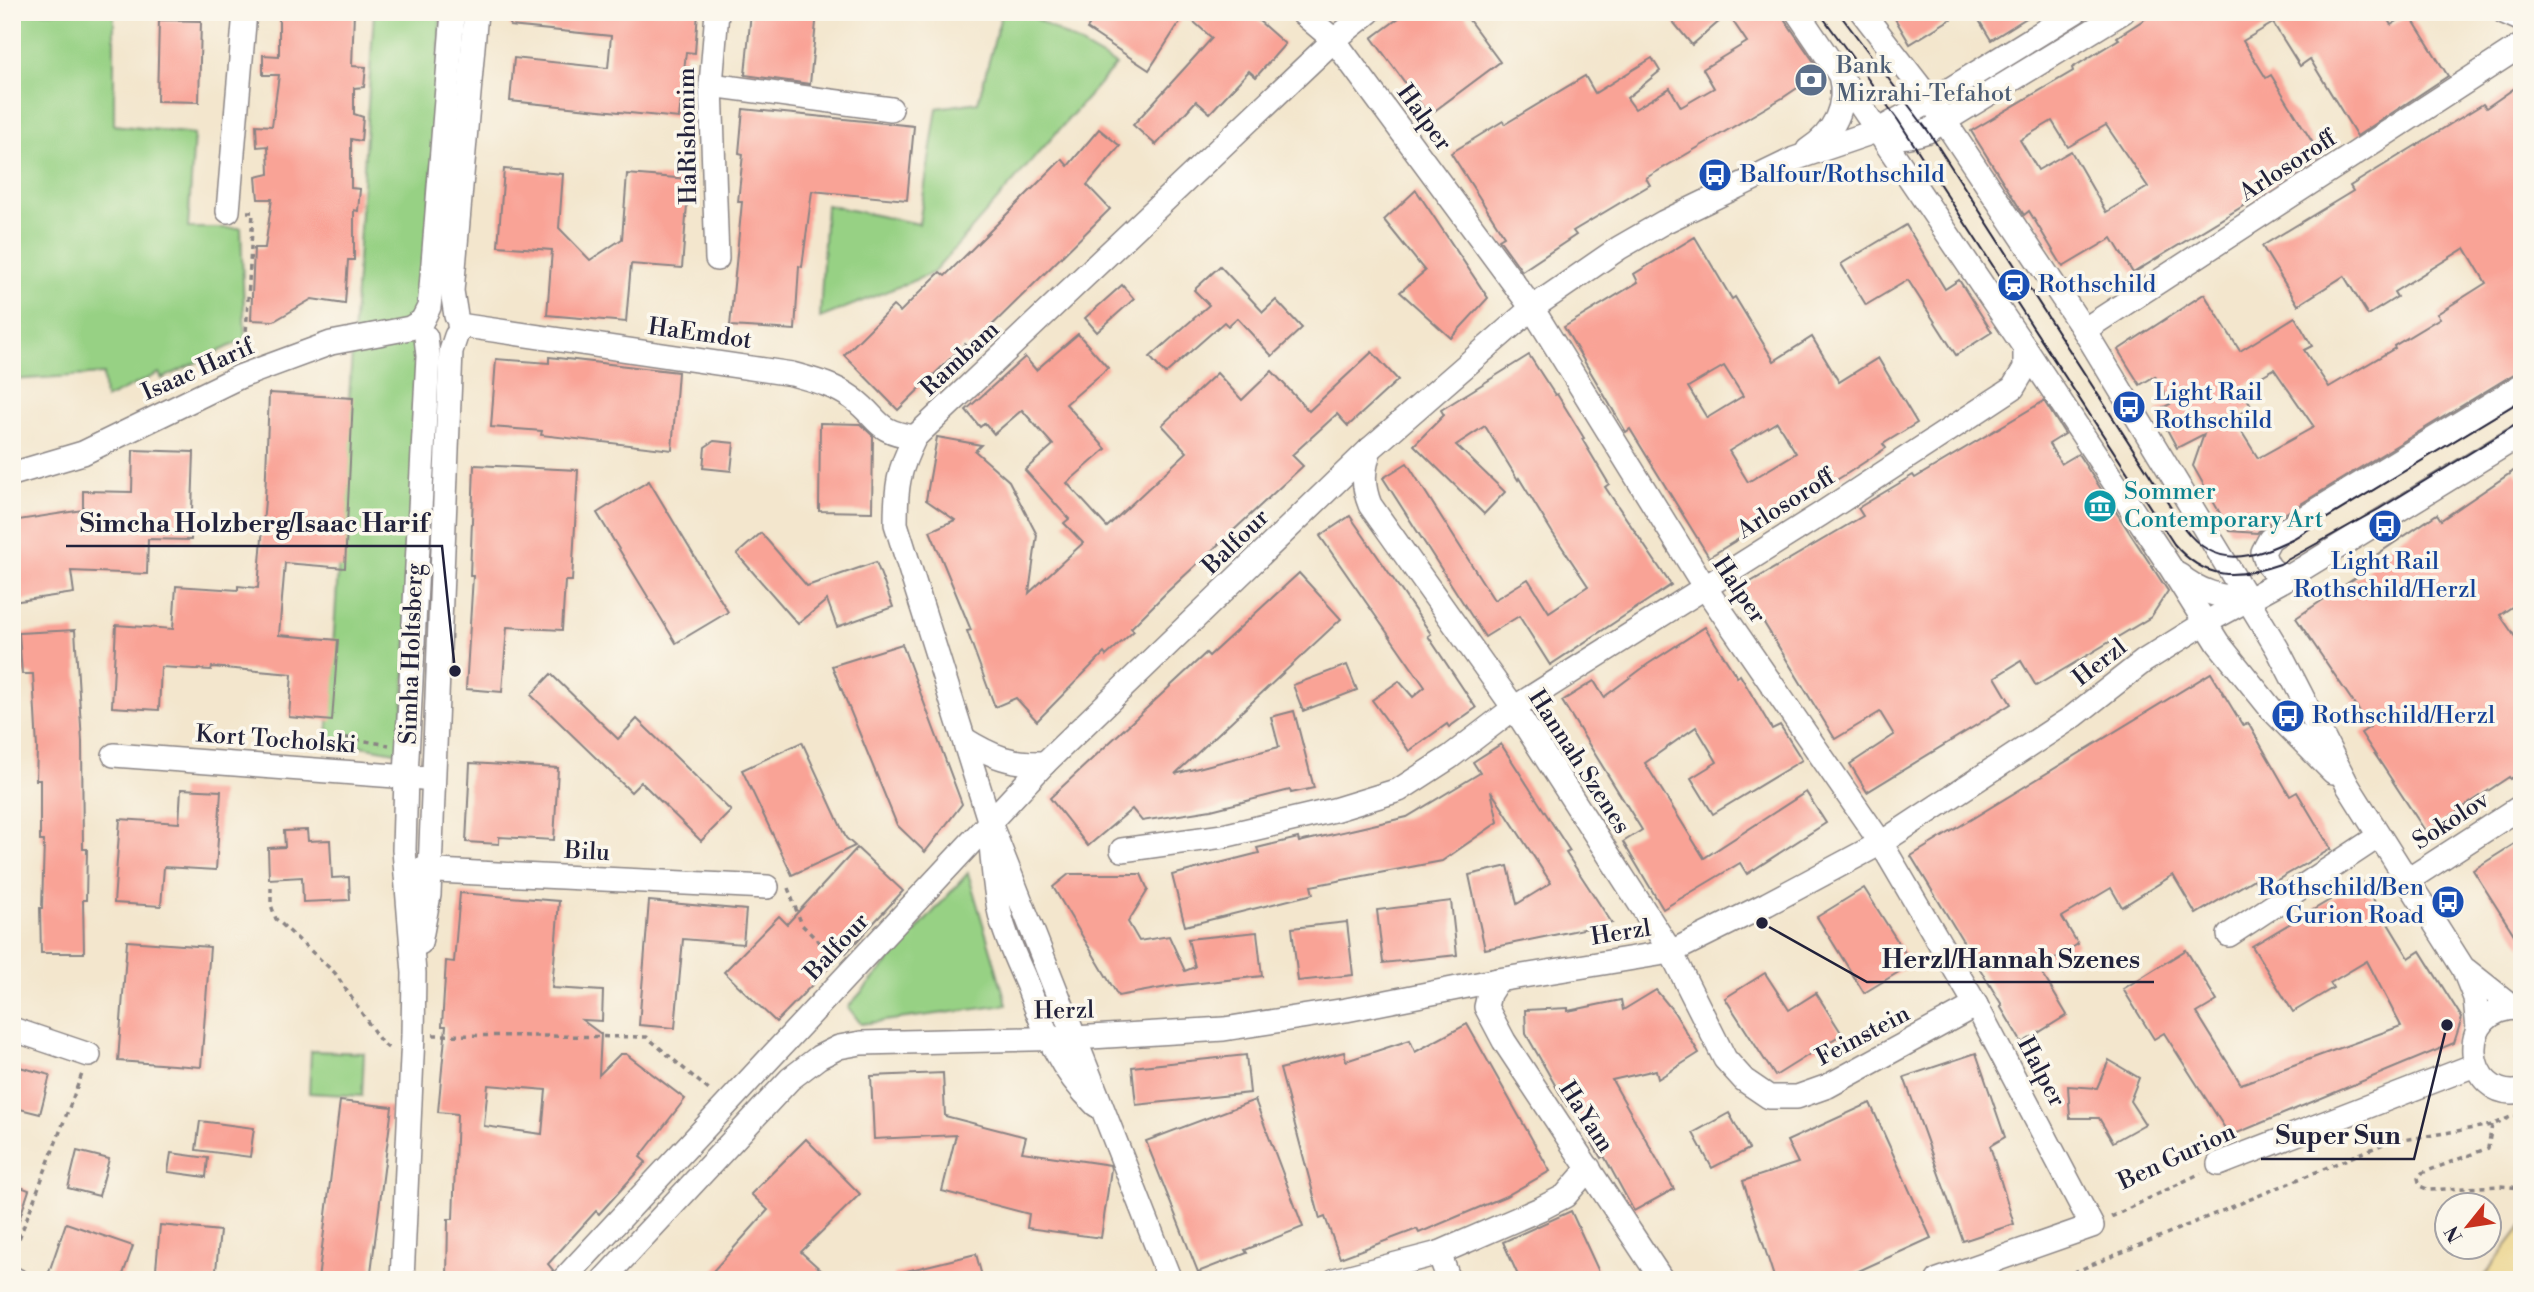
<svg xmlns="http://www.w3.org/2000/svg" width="2534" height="1292" font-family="'Libre Bodoni',serif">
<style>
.green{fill:#97d184;stroke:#5c7a60;stroke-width:2}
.sand{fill:#eeda9e;stroke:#887e6c;stroke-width:2}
.building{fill:#f9a396;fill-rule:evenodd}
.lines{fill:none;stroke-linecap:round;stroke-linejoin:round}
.minor-casing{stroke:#8a8484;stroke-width:26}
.path{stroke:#8a8484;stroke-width:3.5;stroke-dasharray:5 5;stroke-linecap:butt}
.minor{stroke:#fff;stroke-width:23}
.tram{stroke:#22223b;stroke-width:2}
.labels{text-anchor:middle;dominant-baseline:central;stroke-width:7;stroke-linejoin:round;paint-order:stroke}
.service-label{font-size:24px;fill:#4e5e75;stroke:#fbf7ec;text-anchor:start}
.street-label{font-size:24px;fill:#22223b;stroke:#fbf7ec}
.transit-label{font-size:24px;fill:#164399;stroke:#fbf7ec;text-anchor:start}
.culture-label{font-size:24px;fill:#0d838f;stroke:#fbf7ec;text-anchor:start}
.leader{fill:none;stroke:#22223b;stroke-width:2.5}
.callout-dot{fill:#22223b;stroke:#fbf7ec;stroke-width:2.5}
.callout-label{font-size:26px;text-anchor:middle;font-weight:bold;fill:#22223b;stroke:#fbf7ec;stroke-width:7;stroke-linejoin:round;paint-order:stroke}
</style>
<rect width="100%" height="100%" fill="#fbf7ec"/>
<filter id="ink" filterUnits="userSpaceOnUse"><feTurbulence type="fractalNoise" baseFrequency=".0143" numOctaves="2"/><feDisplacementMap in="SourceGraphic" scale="14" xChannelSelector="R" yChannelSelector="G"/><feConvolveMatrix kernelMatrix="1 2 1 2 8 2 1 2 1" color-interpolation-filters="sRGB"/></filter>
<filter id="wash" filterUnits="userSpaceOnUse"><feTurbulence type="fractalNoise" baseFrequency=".00686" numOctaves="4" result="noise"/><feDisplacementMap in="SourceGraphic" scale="28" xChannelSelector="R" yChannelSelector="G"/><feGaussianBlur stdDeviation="1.57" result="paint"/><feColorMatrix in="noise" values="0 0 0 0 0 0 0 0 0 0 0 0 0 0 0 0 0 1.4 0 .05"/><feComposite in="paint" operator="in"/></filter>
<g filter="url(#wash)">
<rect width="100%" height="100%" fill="#f3e6cd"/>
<g class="green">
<polygon points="12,12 114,12 114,125 194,134 188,228 241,228 245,339 162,379 159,373 105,399 103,374 12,380"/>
<polygon points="374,12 441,12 401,753 327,740"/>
<polygon points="1002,12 1024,12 1116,65 933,273 820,318 826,205 919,224 937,108 978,102"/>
<polygon points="968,873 1007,1005 861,1024 848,1007"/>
<polygon points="311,1051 364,1053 362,1096 309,1093"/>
</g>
<polygon class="sand" points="2522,1226 2522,1280 2481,1280"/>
<g id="blocks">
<g class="building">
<polygon points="279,12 354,12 352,66 366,67 364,87 354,88 354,114 363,117 361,141 351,139 351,188 360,189 358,211 354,210 354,260 348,260 345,304 312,299 274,321 251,320 254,248 265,248 272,199 258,199 256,177 269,174 268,146 257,147 256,125 272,126 279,75 263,75 263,55 279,56"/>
<polygon points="512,12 698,12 695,53 686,52 679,118 510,101 514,58 608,68 611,36 510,26"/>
<polygon points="751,12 817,12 810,84 745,75"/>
<polygon points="1098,12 1249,12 1285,44 1256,77 1249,71 1210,113 1196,101 1156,145 1133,125 1212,38 1185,14 1149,70 1087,29"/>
<polygon points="1407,12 1463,12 1500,62 1429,115 1372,38"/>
<polygon points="1665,12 1783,12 1785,20 1821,72 1784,97 1646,178 1650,185 1573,231 1576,235 1522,271 1499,239 1504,236 1451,153 1503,121 1505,124 1585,76 1595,93 1652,58 1660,71 1627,98 1635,109 1670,88 1681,107 1714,88 1703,69 1747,42 1728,14 1692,45"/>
<polygon points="1891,12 1962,12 1910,44"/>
<polygon points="1974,12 2036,12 1991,40"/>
<path d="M2156,12H2383L2391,25L2409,14L2448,76L2357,136L2310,59L2300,66L2273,23L2243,41L2266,78L2271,75L2322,158L2133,273L2112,238L2063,267L2029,211L2024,215L1971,131L2073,71L2072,68L2119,39L2117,37ZM2052,121L2068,147L2106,125L2148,187L2106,212L2071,151L2038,170L2020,140Z"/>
<polygon points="159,20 201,21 199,102 157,101"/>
<path d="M2522,83V369L2263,527L2257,533L2230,531L2193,466L2204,434L2177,448L2157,411L2170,404L2155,376L2140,385L2118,350L2204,294L2240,351L2295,317L2312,346L2304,350L2329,387L2395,348L2394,346L2440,318L2437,314L2486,283L2465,248L2394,292L2397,297L2368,315L2344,276L2298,305L2262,246L2353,191L2350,186L2483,104L2486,108ZM2274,369L2314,427L2258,458L2233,418L2252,407L2241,388Z"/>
<polygon points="743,109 914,126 907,200 812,191 802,267 799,266 795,330 730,326 742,202 738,202 743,154 739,153"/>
<polygon points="1099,129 1120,146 1087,185 1110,209 969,348 965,344 898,410 844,355 893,306 900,312 940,272 945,276 1062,159 1068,166"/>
<polygon points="504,169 563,174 559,228 590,260 622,239 627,174 689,179 682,268 631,264 626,322 547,315 552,250 498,246"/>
<polygon points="1416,190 1488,298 1451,338 1400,292 1425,271 1384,220"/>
<polygon points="1906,225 1945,289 1959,280 1992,332 1956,355 1908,280 1866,305 1841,264"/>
<path d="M1695,237L1732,299L1735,297L1774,361L1812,337L1839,382L1878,358L1917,423L1883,444L1886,448L1848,473L1709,557L1630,429L1626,432L1564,327L1638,282L1634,274ZM1724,366L1743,396L1707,418L1688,387ZM1777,422L1796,453L1748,482L1729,451Z"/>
<polygon points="1220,266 1263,312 1276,300 1302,328 1272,356 1237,318 1228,326 1224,322 1165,374 1150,357 1209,305 1194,290"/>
<polygon points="1122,285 1134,299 1097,332 1085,318"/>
<polygon points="1078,334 1108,368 1066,404 1106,449 1067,483 1107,527 1187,452 1162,425 1217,373 1242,400 1272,371 1309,411 1372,352 1398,380 1348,426 1337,414 1292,455 1303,466 1167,592 1131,628 1134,631 1106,656 1104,653 1037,721 1016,698 995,707 967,631 971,630 930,531 955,520 926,500 937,437 981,445 975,451 1009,481 1037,535 1029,593 1083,543 1064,523 1069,519 1025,470 1053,445 1022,410 994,434 985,423 980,427 966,410 1025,357 1036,370"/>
<polygon points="1529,355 1555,395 1557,394 1584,438 1582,439 1609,484 1605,487 1671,585 1550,665 1519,616 1485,637 1383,478 1407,463 1494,600 1528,579 1549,612 1588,586 1552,532 1519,478 1518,480 1485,426 1456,445 1505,492 1484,514 1414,445 1444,415 1441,410"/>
<polygon points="549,357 678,372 672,450 541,435 542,431 491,427 496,359 549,363"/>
<polygon points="269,393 353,398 345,568 285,563 279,635 338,640 332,721 289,717 292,674 212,667 211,670 161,667 159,710 112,707 116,625 173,629 176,586 238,590 238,586 258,588 265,500"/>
<polygon points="2044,401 2065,434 2049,444 2061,464 2078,454 2168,591 2151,617 2036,686 2021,661 1995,677 2011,704 1867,792 1850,764 1894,735 1880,712 1835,739 1742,587 1863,516 1858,508 1913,475 1915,478"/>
<polygon points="820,423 860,424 873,436 872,512 819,511"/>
<polygon points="714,441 734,443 731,471 703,468 705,447"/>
<polygon points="133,450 194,452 191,540 148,539 147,574 71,571 74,593 12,602 12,521 83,510 83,491 132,492"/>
<polygon points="474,465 578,470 572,581 565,581 562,630 507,627 502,692 466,689 473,576 470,576"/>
<polygon points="2515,470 2522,480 2522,600 2500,615 2522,647 2522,771 2510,779 2509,777 2426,832 2361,733 2370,727 2296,618 2370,568 2366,562 2437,514 2441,520"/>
<polygon points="649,481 728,612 676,643 597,513"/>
<polygon points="1350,516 1431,634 1428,636 1476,708 1449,727 1447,724 1409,751 1372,700 1399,681 1413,697 1425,687 1320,536"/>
<polygon points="761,533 807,586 876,562 893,607 837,627 827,600 798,624 737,554"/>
<polygon points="1299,573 1341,619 1175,774 1279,747 1271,717 1294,711 1314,788 1291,793 1290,790 1211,810 1142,821 1132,809 1088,846 1050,798 1206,653 1209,656"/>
<polygon points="1705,627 1737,677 1740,675 1772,729 1780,725 1802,760 1713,814 1691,778 1717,762 1696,727 1645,763 1704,858 1806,792 1826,823 1747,874 1740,863 1663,909 1623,842 1642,830 1562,701 1594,681 1604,697 1648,664"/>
<polygon points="75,630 82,742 83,849 87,849 86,900 83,900 84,953 41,953 40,908 42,908 44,841 40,841 40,780 36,780 37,749 33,674 22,674 19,633"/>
<polygon points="902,644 962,804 925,852 897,825 832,666"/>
<polygon points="1347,665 1357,690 1303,711 1293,685"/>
<polygon points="2211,673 2243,726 2248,723 2290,796 2297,792 2331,849 2260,890 2254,879 2196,914 2173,875 2122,907 2111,888 2062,917 2078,944 2039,968 2067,1015 2022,1043 2000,1006 2002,1005 1911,856"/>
<polygon points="551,674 618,739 637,719 731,811 701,841 641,782 631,792 531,695"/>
<polygon points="802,742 846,838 855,846 792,875 742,770"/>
<polygon points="1501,744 1570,851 1566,853 1612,923 1485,949 1469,875 1508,866 1517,904 1551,883 1491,791 1498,822 1442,861 1311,886 1313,894 1185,926 1172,875 1259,853 1257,848 1298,838 1299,842 1407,817 1480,773 1473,762"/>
<polygon points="470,763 558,768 554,840 499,837 499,844 466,842"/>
<polygon points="181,789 221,791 216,870 164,867 161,906 114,903 120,819 179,823"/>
<polygon points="307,830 308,841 330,840 332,878 349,877 350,900 303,902 302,877 269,879 268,848 285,847 284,831"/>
<polygon points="2522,839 2522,947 2473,870"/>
<polygon points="857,848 903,891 846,953 845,951 776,1022 724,972 779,916 787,924"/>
<polygon points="1069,874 1141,874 1148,890 1128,922 1139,941 1169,936 1185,971 1195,967 1188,939 1257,932 1262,976 1173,986 1118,996 1053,887"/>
<polygon points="2362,881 2409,958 2420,951 2462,1018 2454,1043 2230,1136 2164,1033 2154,1039 2123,989 2186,950 2217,1001 2197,1013 2241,1084 2401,1026 2367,961 2330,983 2333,988 2293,1012 2252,946"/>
<polygon points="1864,888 1912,964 1864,993 1817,917"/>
<path d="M460,893L559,901L552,988L603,991L602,1021L582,1020L601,1034L599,1075L620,1054H626L685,1099L640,1157L646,1162L599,1214L596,1211L548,1264L553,1270L547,1280H447L448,1219H453L457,1114L438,1112L446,1026H442L446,961L454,962ZM488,1085L546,1090L542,1134L484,1126Z"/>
<polygon points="649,901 746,910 743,944 683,939 675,1028 639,1025"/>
<polygon points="1451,901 1457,955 1383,963 1377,910"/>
<polygon points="1347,922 1353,975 1298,981 1292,928"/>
<polygon points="127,941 210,947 201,1067 118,1061"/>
<polygon points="1765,973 1789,1010 1816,993 1842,1034 1775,1076 1725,998"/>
<polygon points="1656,990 1674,1012 1699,1053 1658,1079 1656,1070 1612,1080 1674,1189 1634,1211 1604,1156 1601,1158 1570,1105 1567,1106 1526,1034 1525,1010 1568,1008 1568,1011 1621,1000 1623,1010"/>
<polygon points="1467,1024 1550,1171 1506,1196 1419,1233 1417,1229 1340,1258 1325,1217 1320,1219 1280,1069 1344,1052 1346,1061 1410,1040 1415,1052"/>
<polygon points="1976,1053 2005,1137 1990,1146 2014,1224 1963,1241 1904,1077"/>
<polygon points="1246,1055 1250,1093 1136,1105 1132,1067"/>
<polygon points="2109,1060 2139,1078 2130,1101 2145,1124 2113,1142 2099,1118 2070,1118 2068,1086 2097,1088"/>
<polygon points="12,1065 50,1075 40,1114 12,1107"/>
<polygon points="943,1073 945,1116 1026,1137 1022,1152 1110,1165 1111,1169 1101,1238 1027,1228 1029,1214 942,1191 956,1135 874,1139 871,1076"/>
<polygon points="1255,1100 1303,1227 1245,1250 1247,1253 1198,1272 1146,1141"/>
<polygon points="340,1101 392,1107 370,1280 318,1280"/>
<polygon points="1870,1103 1931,1238 1839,1280 1775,1280 1743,1181 1798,1163 1787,1141"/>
<polygon points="1729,1113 1749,1149 1712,1168 1693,1133"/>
<polygon points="200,1121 254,1128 250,1157 196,1150"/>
<polygon points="806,1139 860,1194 801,1252 832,1280 705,1280 768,1210 751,1194"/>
<polygon points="77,1151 109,1159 99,1196 68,1188"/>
<polygon points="171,1153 208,1158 206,1177 168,1172"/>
<polygon points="12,1184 29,1190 15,1232 12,1231"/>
<polygon points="1571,1211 1600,1274 1588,1280 1520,1280 1503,1242"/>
<polygon points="66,1223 133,1246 121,1280 69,1280 49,1272"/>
<polygon points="160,1225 220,1231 215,1280 155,1280"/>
<polygon points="976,1254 983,1280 894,1280 894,1274"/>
</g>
</g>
</g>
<g filter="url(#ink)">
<use href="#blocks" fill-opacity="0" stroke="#8a8484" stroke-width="2"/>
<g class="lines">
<defs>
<g id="minor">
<polyline points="717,12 711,85 717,259"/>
<polyline points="1301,12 1334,40 1532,308 1704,586 1881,843 1976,1005 2092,1226 1938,1280"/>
<polyline points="1797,12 2025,348 2171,568 2218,643 2272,710 2333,772"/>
<polyline points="1862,12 1931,101 2084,330 2277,648 2348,786 2463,968 2475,998 2478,1029"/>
<polyline points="2504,12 2522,20"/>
<polyline points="711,85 891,109"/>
<path d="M1879,130C1901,139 1906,138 1928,131L2123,12"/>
<path d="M1808,150C1834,133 1848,106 1840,75"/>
<polyline points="228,211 245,12"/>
<polyline points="456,316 452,291 476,12"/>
<polyline points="424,317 429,307 431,288 453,12"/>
<path d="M459,325L792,374C813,380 834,385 852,398C881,419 873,431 915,437"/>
<polyline points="2084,330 2522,45"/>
<path d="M1370,449C1363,470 1362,485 1370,505L1514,708L1671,952L1725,1059L1744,1080L1769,1097H1797L1828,1086L1976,1005"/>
<polyline points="12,474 83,453 239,377 331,343 410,328 422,321"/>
<path d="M2179,575C2199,592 2220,597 2247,600"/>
<path d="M2289,577C2273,574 2267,568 2263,552L2270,539L2522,385"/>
<path d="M964,739C993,757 1011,764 1045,763"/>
<polyline points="114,755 422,778"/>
<path d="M991,843C993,869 995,894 1001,918C1007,941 1018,963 1027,984C1044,1030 1060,1071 1096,1105"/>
<polyline points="1122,850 1223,836 1334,810 1399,790 1450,757 1514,708 1821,514 2013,388 2025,368 2025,348"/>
<polyline points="417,870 767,887"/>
<polyline points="2408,880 2522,806"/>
<polyline points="2229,935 2379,836"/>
<polyline points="420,943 429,895 451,351 456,336"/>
<polyline points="2466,970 2514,1008"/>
<polyline points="1498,980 1489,994 1486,1007 1504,1041 1662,1280"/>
<path d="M2522,1008C2452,1004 2464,1103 2522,1091"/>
<polyline points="12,1029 89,1055"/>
<polyline points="2219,1164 2475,1065"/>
<polyline points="1439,1253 1540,1209 1565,1196 1589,1168"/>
<polyline points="12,1278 16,1280"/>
<polyline points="402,1280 413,1035 414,973 404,850 406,776 428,356 426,337"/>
<polyline points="563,1280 1045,763 1370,449 1532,308 1619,248 1664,222 1794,159 1879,130 1931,101 2075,12"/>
<polyline points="603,1280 790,1079 819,1057 839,1047 861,1043 1074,1038 1224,1029 1346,1010 1498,980 1671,952 1767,904 1881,843 2074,716 2144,661 2205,623 2289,577 2522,434"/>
<path d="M1170,1280L990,823L896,524C896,486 898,471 915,437L1334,40L1369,12"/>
<polyline points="1335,1280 1439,1253 1449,1280"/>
</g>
</defs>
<use href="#minor" class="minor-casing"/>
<g class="path">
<polyline points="247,212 253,212 246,334 253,351"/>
<polyline points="336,736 389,745"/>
<polyline points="271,887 271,905 276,919 335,973 381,1042 392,1051"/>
<polyline points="788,888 802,925 835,958"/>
<polyline points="433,1035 647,1037 710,1091"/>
<polyline points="2492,1125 2488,1148 2422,1173 2418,1178 2420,1186 2429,1190 2500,1186 2522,1188"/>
<polyline points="2111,1217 2201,1173"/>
<polyline points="12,1257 82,1074"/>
<polyline points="2055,1280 2386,1143 2492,1125 2513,1116 2522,1117"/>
</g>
<use href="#minor" class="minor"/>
<g class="tram">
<path d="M1819,12L1898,120L2174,544C2205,581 2237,579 2280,564L2379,509L2522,421"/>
<path d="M1838,12L1928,131L2184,528C2216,570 2251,559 2294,538L2522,400"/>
</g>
</g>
</g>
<defs>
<symbol id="bank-disc" viewBox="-11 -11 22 22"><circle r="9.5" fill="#5c6f8a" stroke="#fbf7ec"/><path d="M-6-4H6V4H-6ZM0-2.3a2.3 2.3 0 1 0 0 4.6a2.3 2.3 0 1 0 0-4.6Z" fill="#fff"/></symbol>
<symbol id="bus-disc" viewBox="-11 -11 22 22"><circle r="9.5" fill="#1a4fb4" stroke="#fbf7ec"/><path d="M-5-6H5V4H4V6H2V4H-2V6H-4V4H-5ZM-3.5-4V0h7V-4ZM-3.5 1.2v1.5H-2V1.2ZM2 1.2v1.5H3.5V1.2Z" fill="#fff"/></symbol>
<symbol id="station-disc" viewBox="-11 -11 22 22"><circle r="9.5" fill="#1a4fb4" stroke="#fbf7ec"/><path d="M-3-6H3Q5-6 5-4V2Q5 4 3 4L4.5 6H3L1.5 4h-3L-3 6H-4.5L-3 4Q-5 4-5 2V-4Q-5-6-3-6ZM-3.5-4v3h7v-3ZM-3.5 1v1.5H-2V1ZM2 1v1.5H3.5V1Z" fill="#fff"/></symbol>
<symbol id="museum-disc" viewBox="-11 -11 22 22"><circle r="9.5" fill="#0f9aa8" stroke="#fbf7ec"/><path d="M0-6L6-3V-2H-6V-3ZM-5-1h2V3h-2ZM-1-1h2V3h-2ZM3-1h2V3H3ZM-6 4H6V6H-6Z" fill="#fff"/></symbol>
</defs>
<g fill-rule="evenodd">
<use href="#bank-disc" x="1792" y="61" width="38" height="38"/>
<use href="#bus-disc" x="1696" y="156" width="38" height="38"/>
<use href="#station-disc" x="1995" y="266" width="38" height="38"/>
<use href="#bus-disc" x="2110" y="388" width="38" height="38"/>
<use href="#museum-disc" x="2081" y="487" width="38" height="38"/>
<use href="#bus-disc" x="2366" y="507" width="38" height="38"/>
<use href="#bus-disc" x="2269" y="697" width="38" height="38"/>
<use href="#bus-disc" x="2429" y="883" width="38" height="38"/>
</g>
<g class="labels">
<g class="service-label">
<text x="1836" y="66">Bank<tspan x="1836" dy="28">Mizrahi-Tefahot</tspan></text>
</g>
<g class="street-label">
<text transform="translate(1424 118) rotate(54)">Halper</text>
<text transform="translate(688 136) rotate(-91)">HaRishonim</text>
<text transform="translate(2288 166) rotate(-33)">Arlosoroff</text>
<text transform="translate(700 334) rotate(8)">HaEmdot</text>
<text transform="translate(960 359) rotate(-43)">Rambam</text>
<text transform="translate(198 370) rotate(-24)">Isaac Harif</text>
<text transform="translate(1786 504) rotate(-32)">Arlosoroff</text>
<text transform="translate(1236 542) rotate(-44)">Balfour</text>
<text transform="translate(1739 590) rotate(56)">Halper</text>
<text transform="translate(412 654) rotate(-88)">Simha Holtsberg</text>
<text transform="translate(2100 663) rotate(-38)">Herzl</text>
<text transform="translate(276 740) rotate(4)">Kort Tocholski</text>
<text transform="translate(1579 762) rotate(57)">Hannah Szenes</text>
<text transform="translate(2451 821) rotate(-33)">Sokolov</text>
<text transform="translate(587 852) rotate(3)">Bilu</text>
<text transform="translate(1621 933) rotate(-9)">Herzl</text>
<text transform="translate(837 947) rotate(-47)">Balfour</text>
<text transform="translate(1064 1011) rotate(-1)">Herzl</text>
<text transform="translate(1863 1036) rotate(-28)">Feinstein</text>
<text transform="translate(2041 1072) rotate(62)">Halper</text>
<text transform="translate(1586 1117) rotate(57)">HaYam</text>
<text transform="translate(2177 1157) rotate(-25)">Ben Gurion</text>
</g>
<g class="transit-label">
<text x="1740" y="175">Balfour/Rothschild</text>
<text x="2038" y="285">Rothschild</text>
<text x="2154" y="393">Light Rail<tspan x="2154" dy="28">Rothschild</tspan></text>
<text x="2385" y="562" text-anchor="middle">Light Rail<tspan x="2385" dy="28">Rothschild/Herzl</tspan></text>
<text x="2312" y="716">Rothschild/Herzl</text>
<text x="2424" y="888" text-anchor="end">Rothschild/Ben<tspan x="2424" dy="28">Gurion Road</tspan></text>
</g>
<g class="culture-label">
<text x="2124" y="492">Sommer<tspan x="2124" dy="28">Contemporary Art</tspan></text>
</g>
</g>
<path class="leader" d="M455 671L442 546H66M1762 923L1867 982H2154M2447 1025L2414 1159H2261"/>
<g class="callout-dot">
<circle cx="455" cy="671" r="7"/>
<circle cx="1762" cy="923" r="7"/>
<circle cx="2447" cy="1025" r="7"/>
</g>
<g class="callout-label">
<text x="254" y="532">Simcha Holzberg/Isaac Harif</text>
<text x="2011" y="968">Herzl/Hannah Szenes</text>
<text x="2338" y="1144">Super Sun</text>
</g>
<rect width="2534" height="1292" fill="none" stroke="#fbf7ec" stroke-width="42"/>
<g transform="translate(2468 1226) rotate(240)"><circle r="33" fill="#fbf7ec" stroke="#a4a2a5" stroke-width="2"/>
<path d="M0-5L12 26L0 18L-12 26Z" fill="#c8321e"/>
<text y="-10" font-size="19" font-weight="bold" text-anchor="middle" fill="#22223b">N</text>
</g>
</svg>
